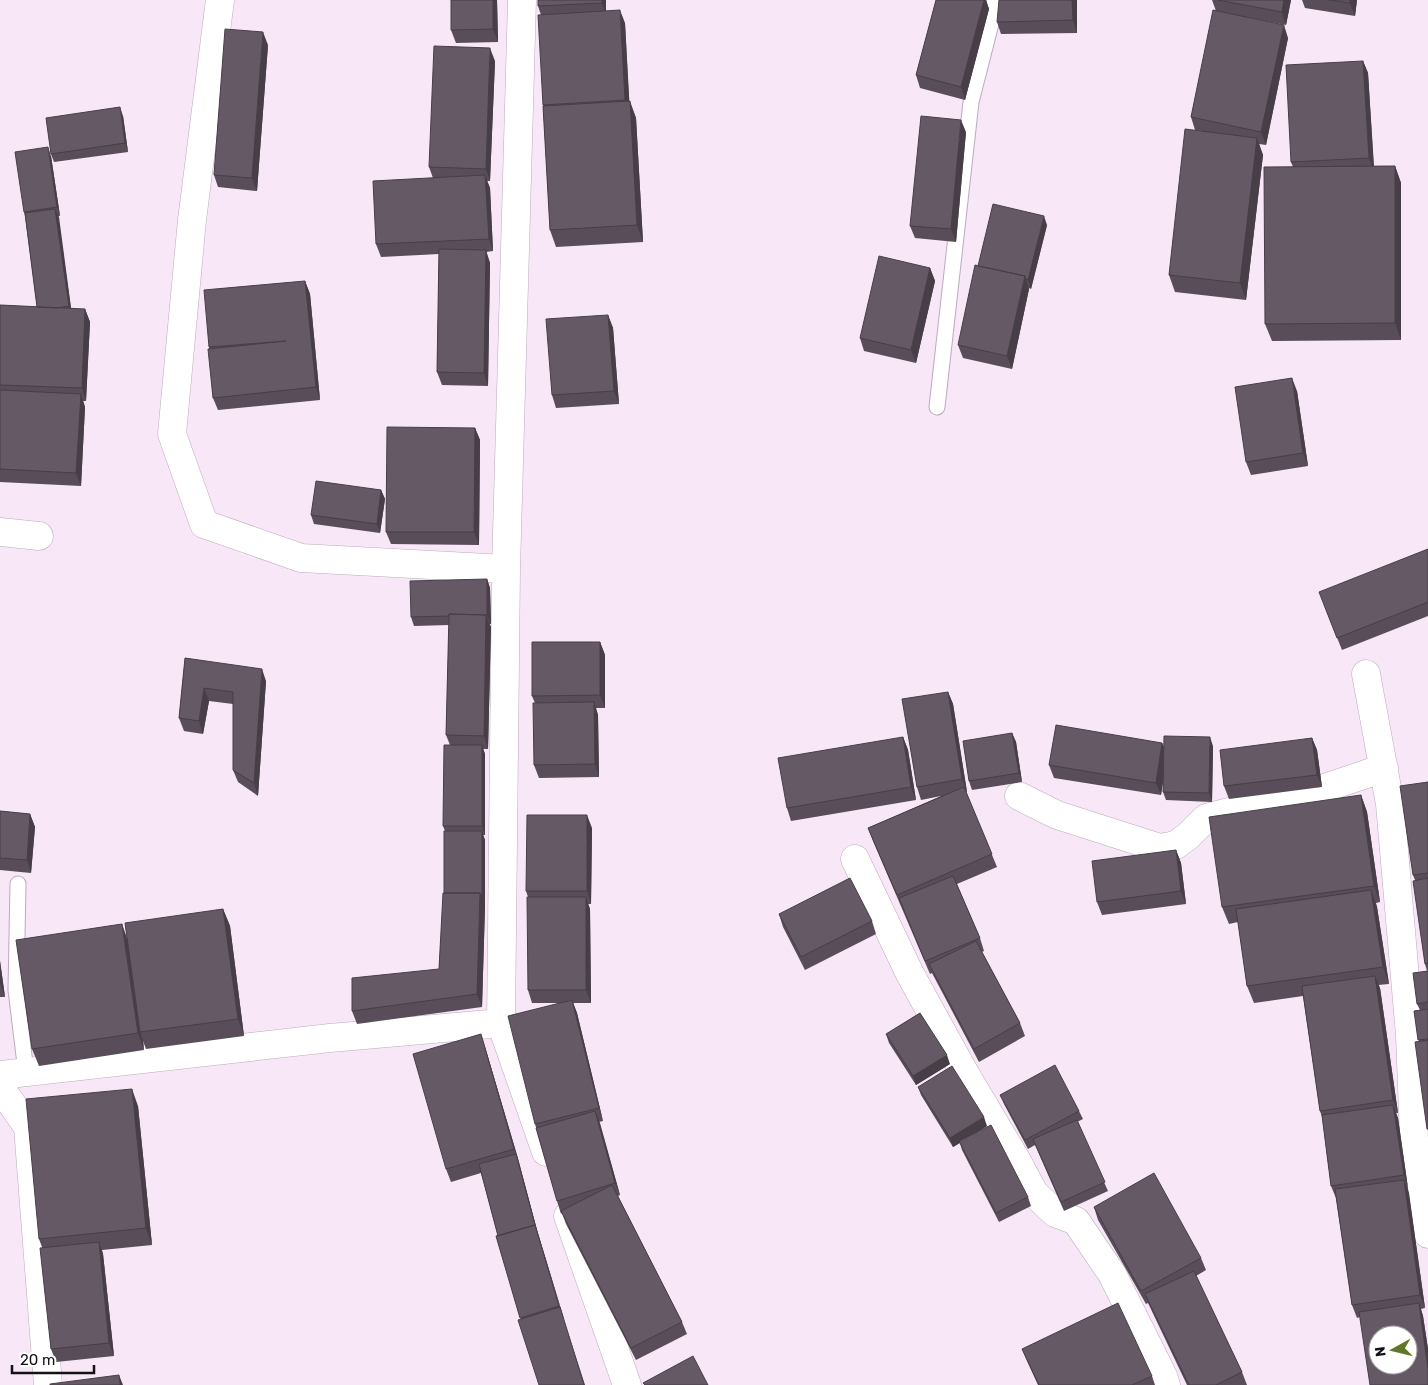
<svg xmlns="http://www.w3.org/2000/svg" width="1428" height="1385" viewBox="0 0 1428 1385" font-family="Rubik,sans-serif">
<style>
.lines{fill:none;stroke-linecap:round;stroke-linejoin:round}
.service-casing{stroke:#baacbb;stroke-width:17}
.minor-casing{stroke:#baacbb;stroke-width:29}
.service{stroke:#fff;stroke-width:15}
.minor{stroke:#fff;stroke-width:28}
.wall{fill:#584d58}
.shaded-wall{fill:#473e47}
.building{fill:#665966;stroke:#473e47;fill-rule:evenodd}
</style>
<rect width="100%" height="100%" fill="#f7e7f7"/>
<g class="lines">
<!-- service casing -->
<g class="service-casing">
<path id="service" d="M937,407L971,102L993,16L994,0
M18,884L16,990L26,1072"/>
</g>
<!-- minor casing -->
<g class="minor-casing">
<path id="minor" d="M220,0L192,220L172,434L204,524L301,558L506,569
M522,0L506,569L501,1023L546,1152
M0,532L39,536
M1366,674L1390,804L1410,1035L1414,1139L1428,1234
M1019,796L1057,815L1160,848L1176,845L1188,836L1206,818L1263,803L1301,796L1384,768
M855,859L910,974L964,1072L1017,1161L1034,1193L1055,1213L1076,1221L1112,1274L1163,1376L1166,1385
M0,1075L330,1038L501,1023
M0,1087L28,1127L48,1385
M568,1216L627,1385"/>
</g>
<!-- service -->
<use href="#service" class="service"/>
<!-- minor -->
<use href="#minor" class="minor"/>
</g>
<!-- wall -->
<path class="wall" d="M451,0H497L498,42L456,43L451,30Z
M538,0H606V11L625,23L629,101L636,118L643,242L556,247L550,230L543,105L541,15L538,6Z
M936,0H986L989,9L965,100L920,88L916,75Z
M1077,0V33L1001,34L997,22Z
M1212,0H1291L1286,25L1246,17L1288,38L1266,145L1259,144L1263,155L1246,300L1175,292L1169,275L1202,131L1195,130L1191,117L1216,11Z
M1302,0H1357L1355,16L1305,8Z
M268,45L257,191L218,187L214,175Z
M495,61L490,181H487L490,188L493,251L486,252L490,263L488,386L442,385L437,372L439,254L381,257L376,244L433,178L429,167Z
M1363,61L1368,73L1374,166H1395L1401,183V340L1272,341L1265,324L1293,167L1291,162Z
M123,116L128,152L54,162L51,154Z
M966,132L956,242L915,238L910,226Z
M51,156L60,216H58L71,309H85L90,322L86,401H83L85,407L81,486L0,482V305L37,307L25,216L24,212Z
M1047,225L1031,289L1029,288V289L1012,369L963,358L958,345Z
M930,268L935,281L916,363L864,351L860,338Z
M305,281L310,294L320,400L218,410L213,398L209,347Z
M608,315L613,328L619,404L556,408L552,395Z
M1297,391L1308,466L1251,475L1246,462Z
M475,428L480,440L479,545L391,544L386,532Z
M381,490L385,499L380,533L314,524L311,515Z
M1428,549V616L1342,650L1324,605Z
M487,579L490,588L491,624H489L491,627L488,749H483L485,754V835H483L485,840V906L482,1007L357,1024L352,1011L439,969L444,893L445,831L443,826L450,745L446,735L449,625L414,626L411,617Z
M600,642L605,655V708H596L598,715L599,777L539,778L534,765L535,703L532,696Z
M185,658L266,681L258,796L238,782L233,770V704L209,701L203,734L184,731L179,718Z
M948,692L953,704L967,792H966L997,867L957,884L980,938L984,951L982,952L1020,1023L1025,1036L979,1062L932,973L930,974L873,841L868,828L941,796L921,800L917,787Z
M1012,733L1016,742L1022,782L972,790L969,781Z
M903,737L908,750L916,800L791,821L787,808Z
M1312,738L1317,750L1322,787L1229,799L1224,786Z
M1162,743L1164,747L1213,746L1212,802L1166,800L1163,792V780L1161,795L1054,778L1049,765Z
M1428,782V1129L1419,1041L1414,1011L1420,1010L1417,1004L1427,971L1425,964L1415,880L1413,875Z
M1361,795L1367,812L1380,902L1376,903L1377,907L1389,984L1378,985L1380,988L1398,1113H1396L1398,1118L1425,1308L1421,1309L1423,1316L1428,1349V1385L1360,1317L1357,1318L1352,1305L1336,1198L1331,1186L1322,1117L1320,1111L1303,996L1254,1003L1247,986L1238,922L1229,924L1222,907Z
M0,811L30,814L35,827L31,873L0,870Z
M592,828L591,904H588L590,909L591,1003H573L577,1013L603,1121L599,1122L620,1195L618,1196L682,1322L687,1334L636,1360L566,1224L562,1213L561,1214L557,1201L535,1124L561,1003H532L528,990V897L526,891Z
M1176,850L1181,863L1186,904L1102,915L1097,902Z
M223,909L230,926L244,1036L146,1049L143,1041L144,1050L39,1066L32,1049L127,938Z
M779,914L872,921L876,934L805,970L783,927Z
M0,961L5,997H0Z
M886,1034L950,1064L916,1085L889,1043Z
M485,1047L519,1162L537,1230L564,1319L521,1320L496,1236H498L481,1173L451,1182L446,1169Z
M918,1087L987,1126L974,1134L1028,1197L1031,1206L999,1222L962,1150L960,1143L953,1147L921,1095Z
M1000,1095L1079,1111L1083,1119L1077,1122L1108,1191L1064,1211L1035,1145L1028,1149L1004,1104Z
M138,1106L152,1245L102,1250L103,1254L114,1356L56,1362L51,1349L42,1247L39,1239Z
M1094,1207L1201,1258L1206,1270L1196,1276L1242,1372L1247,1385H1187L1148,1303L1146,1304L1098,1220Z
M1022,1349L1152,1376L1155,1385H1038L1027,1361Z"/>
<!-- shaded-wall -->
<path class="shaded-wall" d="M493,0H497L498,42L493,29Z
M602,0H606V16L602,3Z
M984,0H986L989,9L965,100L961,87Z
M1072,0H1077V33L1073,20Z
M1284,0H1291L1286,25L1282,12Z
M1350,0H1357L1355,16L1350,3Z
M620,10L625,23L630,113L625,100Z
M1284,25L1288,38L1266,145L1261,132Z
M263,32L268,45L257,191L252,178Z
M490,48L495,61L490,181L486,169Z
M1363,61L1368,73L1374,171L1369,158Z
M630,101L636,118L643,242L637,225Z
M120,107L123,116L128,152L125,143Z
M961,120L966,132L956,242L951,229Z
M1257,138L1263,155L1246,300L1240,283Z
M48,147L51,156L60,216L57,207Z
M1395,166L1401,183V340L1395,323Z
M485,175L490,188L493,251L489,239Z
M55,209L59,217L72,315L69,306Z
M1044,216L1047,225L1031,289L1028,280Z
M486,250L490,263L488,386L484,373Z
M930,268L935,281L916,363L911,350Z
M1025,276L1029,289L1012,369L1007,356Z
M305,281L310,294L320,400L316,387Z
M85,309L90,322L86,401L82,388Z
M608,315L613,328L619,404L614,391Z
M1292,378L1297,391L1308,466L1303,453Z
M81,394L85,407L81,486L76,473Z
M475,428L480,440L479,545L474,532Z
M381,490L385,499L380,533L377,524Z
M487,579L490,588L491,624L487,615Z
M486,615L491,627L488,749L484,736Z
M600,642L605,655V708L600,695Z
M262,669L266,681L258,796L254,783Z
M204,688L209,701L203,734L199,721Z
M948,692L953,704L967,792L962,779Z
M594,702L598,715L599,777L595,764Z
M1012,733L1016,742L1022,782L1019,773Z
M903,737L908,750L916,800L911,787Z
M1210,737L1213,746L1212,802L1209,793Z
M1312,738L1317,750L1322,787L1317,775Z
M1162,743L1167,756L1161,795L1156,783Z
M482,745L485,754V835L482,826Z
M1361,795L1367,812L1380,902L1374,886Z
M30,814L35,827L31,873L27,860Z
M587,815L592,828L591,904L587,891Z
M482,831L485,840V906L482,1007L477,994Z
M1176,850L1181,863L1186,904L1181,891Z
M1371,890L1377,907L1389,984L1383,967Z
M586,897L590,909L591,1003L586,990Z
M223,909L230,926L244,1036L238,1019Z
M122,924L128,941L140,1032L143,1041L144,1050L138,1033Z
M0,961L5,997L0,983Z
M1375,976L1380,988L1398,1113L1393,1100Z
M572,1000L577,1013L603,1121L599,1108Z
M481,1034L485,1047L519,1162L514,1149Z
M947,1055L950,1064L916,1085L913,1076Z
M132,1089L138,1106L152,1245L146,1228Z
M1393,1105L1398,1118L1408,1188L1404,1175Z
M595,1111L600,1123L620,1195L615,1183Z
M984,1117L987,1126L953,1147L950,1138Z
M516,1154L519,1163L537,1230L564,1319L535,1227Z
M1404,1180L1409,1193L1425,1308L1420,1295Z
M99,1242L103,1254L114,1356L109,1343Z
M1419,1303L1423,1316L1428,1349V1369Z
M560,1307L564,1320L585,1385H584Z
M119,1375L123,1385H120Z"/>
<!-- building -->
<path class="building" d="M451,0H493V29L451,30Z
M538,0H602V3L538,6Z
M936,0H984L961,87L916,75Z
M999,0H1072L1073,20L997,22Z
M1218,0H1284L1282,12Z
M1329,0H1350V3Z
M620,10L625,100L543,105L538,15Z
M1213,10L1284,25L1261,132L1191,117Z
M225,29L263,32L252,178L214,175Z
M434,46L490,48L486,169L429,167Z
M1363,61L1369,158L1291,162L1286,65Z
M630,101L637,225L550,230L543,106Z
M120,107L125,143L51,154L46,118Z
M921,116L961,120L951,229L910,226Z
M1185,129L1257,138L1240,283L1169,275Z
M48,147L57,207L24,212L15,152Z
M1395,166V323L1265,324L1264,167Z
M485,175L489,239L376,244L373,181Z
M993,204L1044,216L1028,280L1026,279L1025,276L978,266Z
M55,209L69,306L57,308L37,307L25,213Z
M439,249L486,250L484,373L437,372Z
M879,256L930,268L911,350L860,338Z
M975,265L1025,276L1007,356L958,345Z
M305,281L316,387L213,398L208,349L286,341L209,347L204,290Z
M0,305L85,309L82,388L0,385Z
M608,315L614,391L552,395L546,319Z
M1292,378L1303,453L1246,462L1235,387Z
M0,390L81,394L76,473L0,469Z
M387,427L475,428L474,532H386Z
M316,481L381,490L377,524L311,515Z
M1428,549V602L1337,638L1319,592Z
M487,579V615L449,614V616L411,617L410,581Z
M449,614L486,615L484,736L446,735Z
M532,642H600V695L532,696Z
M185,658L262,669L254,783L233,770V692L204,688L199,721L179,718Z
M948,692L962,779L917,787L902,699Z
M594,702L595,764L534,765L533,703Z
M1056,725L1162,743L1156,783L1049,765Z
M1012,733L1019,773L969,781L963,741Z
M1164,736L1210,737L1209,793L1163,792Z
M903,737L911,787L787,808L778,758Z
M1312,738L1317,775L1224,786L1220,750Z
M444,745H482V826H443Z
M1428,782V873L1413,875L1400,786Z
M964,787L992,854L897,895L868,828Z
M1361,795L1374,886L1222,907L1209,817Z
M0,811L30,814L27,860L0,858Z
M527,815H587V891H526Z
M444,831H482V897L480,893H444Z
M1176,850L1181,891L1097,902L1092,861Z
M953,876L980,938L925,961L899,898Z
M850,878L872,921L801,957L779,914Z
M1428,878V963L1425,964L1413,881Z
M1371,890L1383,967L1247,986L1236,909Z
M443,893H480L477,994L352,1011V978L439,969Z
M527,897H586V990H528Z
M223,909L238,1019L140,1032L125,923Z
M122,924L138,1033L32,1049L16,940Z
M976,941L1020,1023L974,1049L929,964Z
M1428,971V1002L1417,1004L1413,973Z
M1375,976L1393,1100L1320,1111L1302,986Z
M572,1000L599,1108L535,1124L508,1016Z
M1428,1009V1039L1418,1040L1414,1011Z
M920,1013L947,1055L913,1076L886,1034Z
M481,1034L514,1149L446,1169L413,1054Z
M1428,1040V1129H1427L1415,1042Z
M1055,1065L1079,1111L1025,1140L1000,1095Z
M952,1066L984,1117L950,1138L918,1087Z
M132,1089L146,1228L39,1239L26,1099Z
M1393,1105L1404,1175L1331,1186L1322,1115Z
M595,1111L615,1183L557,1201L536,1128Z
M1077,1120L1105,1182L1061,1202L1033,1139Z
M991,1125L1028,1197L996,1213L959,1141Z
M516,1154L535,1225L498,1236L479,1164Z
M1154,1173L1201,1258L1141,1291L1094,1207Z
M1404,1180L1420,1295L1352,1305L1335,1189Z
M612,1185L682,1322L631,1348L561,1211Z
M535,1225L559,1306L520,1318L496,1236Z
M99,1242L109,1343L51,1349L40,1248Z
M1194,1271L1242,1372L1216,1385H1189L1145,1294Z
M1118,1303L1152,1376L1132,1385H1039L1022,1349Z
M1419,1303L1428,1369V1385H1370L1359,1312ZM1378,1335H1408V1365H1378Z
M560,1307L584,1385H539L518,1320Z
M693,1356L708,1385H645L643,1383Z
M119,1375L120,1385H50V1384Z"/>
<!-- north arrow -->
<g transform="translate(1393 1350) rotate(262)"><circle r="24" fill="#ffffff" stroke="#a2a0a2"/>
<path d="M0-4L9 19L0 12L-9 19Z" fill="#627627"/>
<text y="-8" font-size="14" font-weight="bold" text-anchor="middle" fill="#161116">N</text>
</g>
<!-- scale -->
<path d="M12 1365v8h82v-8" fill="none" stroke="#161116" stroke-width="2.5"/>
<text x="20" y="1365" font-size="15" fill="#161116" stroke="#ffffff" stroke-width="4" paint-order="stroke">20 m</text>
</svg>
